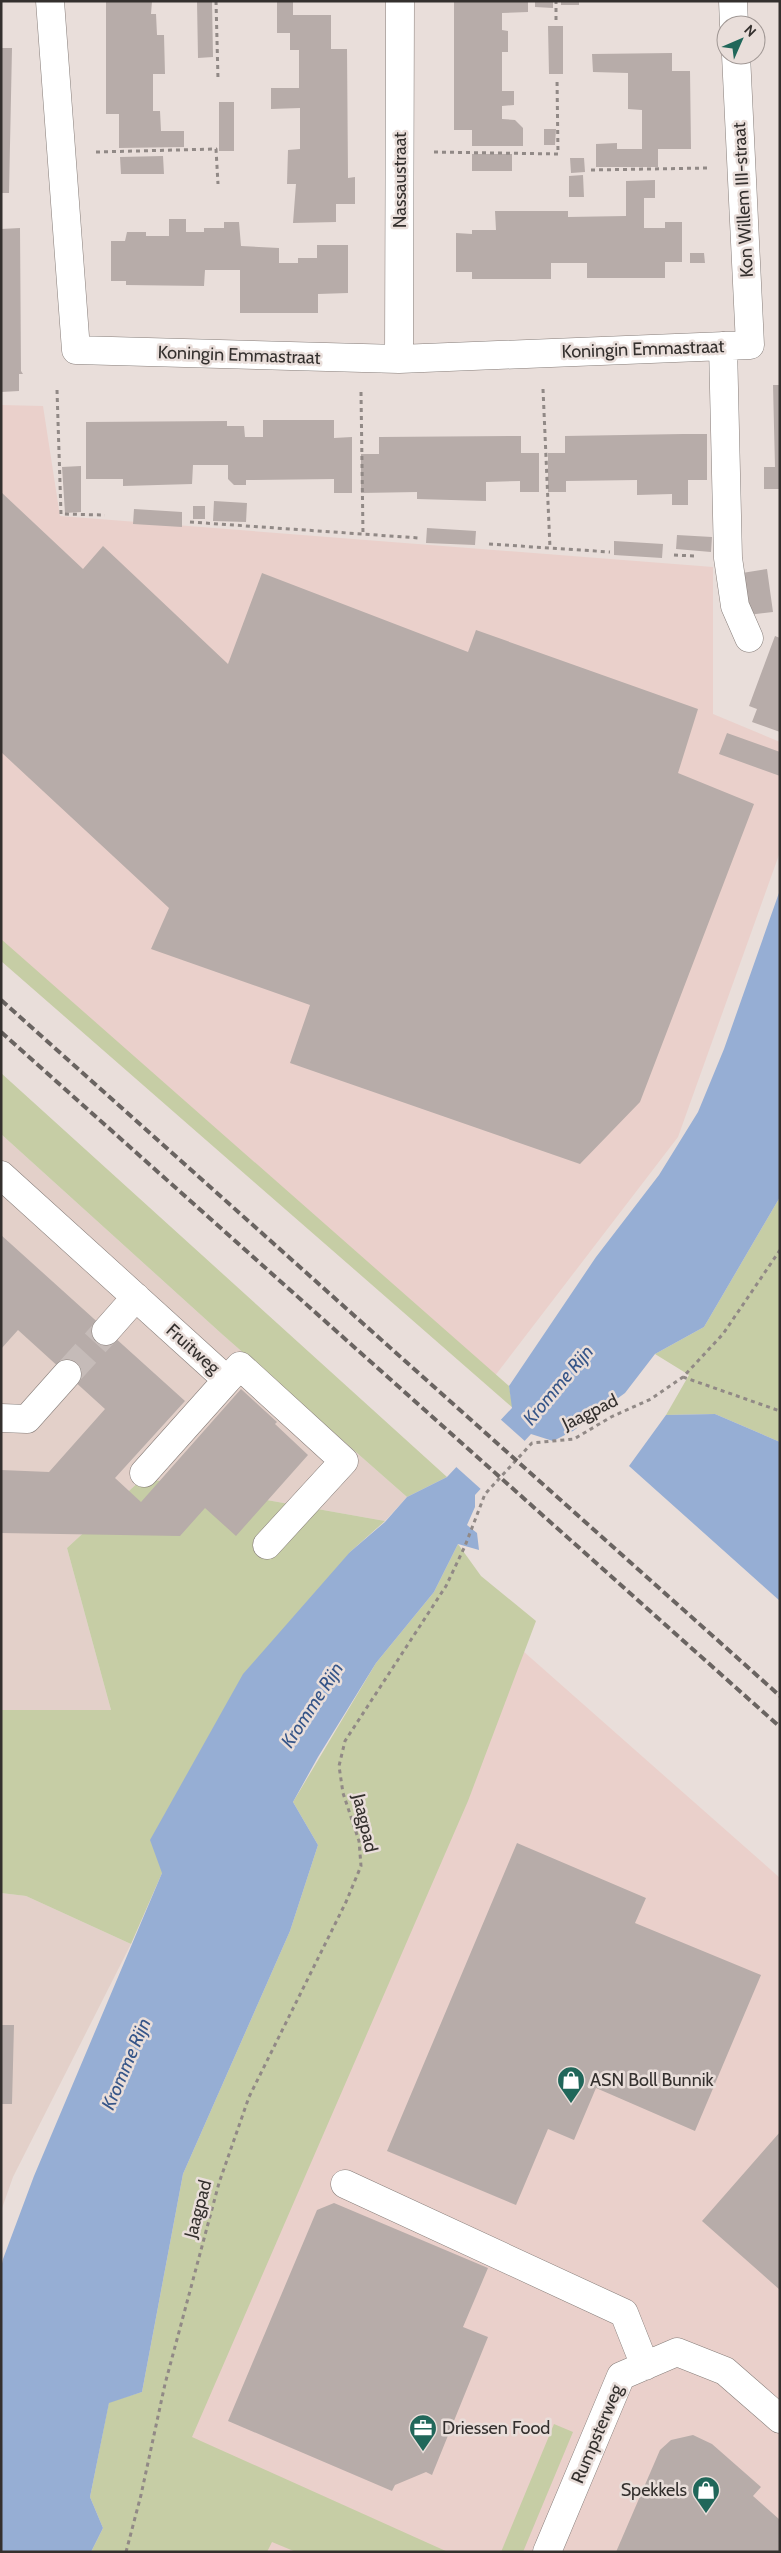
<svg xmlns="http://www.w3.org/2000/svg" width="781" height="2553" viewBox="0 0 781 2553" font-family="Cabin,sans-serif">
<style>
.built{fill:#e3d0c9}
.industrial{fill:#ead0cb}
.green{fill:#c6cda5}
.water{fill:#96aed4}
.pier{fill:#e9deda}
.building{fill:#b7aca9}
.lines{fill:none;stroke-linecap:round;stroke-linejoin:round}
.minor-tunnel{stroke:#c5bbb8;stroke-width:28;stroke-dasharray:28 14;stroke-linecap:butt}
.minor-casing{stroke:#867d79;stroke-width:29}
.path{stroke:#918986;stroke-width:3;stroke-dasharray:4 4;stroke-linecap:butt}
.minor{stroke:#fff;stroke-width:28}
.rail{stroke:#6a6461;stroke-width:4;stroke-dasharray:8 4;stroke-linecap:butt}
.labels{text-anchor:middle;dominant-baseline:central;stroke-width:5;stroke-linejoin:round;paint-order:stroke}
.street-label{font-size:18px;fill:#34302e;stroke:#e9deda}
.poi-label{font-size:18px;fill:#34302e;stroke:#e9deda;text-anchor:start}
.water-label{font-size:19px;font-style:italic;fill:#365588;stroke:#e9deda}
</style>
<rect width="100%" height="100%" fill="#e9deda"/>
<!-- built -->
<path class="built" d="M1,1134L223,1335L407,1497L385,1521L143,1478L67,1548L111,1710H1Z
M1,1893L26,1896L131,1944L13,2177L1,2211Z"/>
<!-- industrial -->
<path class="industrial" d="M1,405L43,406L60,516L713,567V714L780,742V852L678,1137L494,1377L1,944Z
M498,1629L780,1878V2552H152L173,2476Z"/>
<!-- green -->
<path class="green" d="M1,939L509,1386L513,1408L1,961Z
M1,1073L447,1477L407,1497L223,1335L1,1134Z
M780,1197V1442L715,1414L666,1415L689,1375L655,1354L704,1327Z
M143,1478L385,1521L350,1552L162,1873L131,1944L26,1896L1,1893V1710H111L67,1548Z
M458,1544L481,1576L536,1621L468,1801L192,2437L448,2552H296L272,2542L267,2552H91L103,2528L90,2497L109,2402L142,2392L183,2174L290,1931L318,1845L293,1802L376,1663L434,1592Z
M554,2424L573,2432L523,2552H501Z"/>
<!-- water -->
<path class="water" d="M780,890V1197L704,1327L655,1354L625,1393L573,1431L553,1441L531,1434L475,1495V1507L467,1525L477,1533L479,1550L458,1544L434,1592L376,1663L318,1757L293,1802L318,1845L290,1931L183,2174L142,2392L109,2403L90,2497L103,2528L91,2552H1V2268L3,2259L34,2176L162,1873L150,1840L243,1674L350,1552L385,1522L407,1497L447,1477L512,1408L509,1386L596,1257L659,1175L698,1112L724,1049Z
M715,1414L780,1442V1601L629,1466L666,1415Z"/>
<!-- pier -->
<path class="pier" d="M499,1418L527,1443L483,1491L454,1465Z"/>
<!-- building -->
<path class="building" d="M106,1H152L151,14H156L157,35H164L165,74H153V111H160L161,131H184V147L119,148V114H106Z
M197,1H212L213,57L198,58Z
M277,1H293V15H331V49H347L348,178L355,177V204H336V222L293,223L296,184H287L288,150L300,149V108L271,109V88H299V50H290V33H277Z
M454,1H528V12L502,13V30L508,31V52H502V91H514V105L502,106V119L515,120L523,128V146H472V130H454Z
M535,1H553V8L535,7Z
M561,1H579V5H561Z
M548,26H563V74H549Z
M1,48H12L9,193H1Z
M672,53V71H690L691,149H658V167H596V144L617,143V149H642V110L628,109V73L593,72L592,54Z
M219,102H234V151H219Z
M544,129H556L555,145H544Z
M472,154H512V171H472Z
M163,156L164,174H121L120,157Z
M570,158H584L585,172L571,173Z
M583,175L584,197H569V176Z
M655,180V198H644V228H665V222H682V262H665V278H587V263H551V279H472V272H456V233L472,234V230H496L495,211H568V217L626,216V181Z
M169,219H186V232H204V228H224V222H239L241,246L279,248V263H298V258H317V245H348V293L318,294V313H240V270H205L204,286L126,285V281H111V241H125L127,232H146V236H169Z
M20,228L21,371L23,374H19V391L1,392V229Z
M690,253H704L705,263H690Z
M773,385H780V489H764V467H775Z
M263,420H334V438L352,437V493H334V479L246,480V485H234L228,479V465H193L192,484L123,486V479H86V422L227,421V426H244L245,437H263Z
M683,434H707V480H688V505H672V494L637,495V480L566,481V492H548V453H565V436Z
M521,436V453H539V492H520V481L486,482V501L417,499V492L361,493V454H379V437Z
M81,466V512L65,513L62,467Z
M1,492L83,569L103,546L228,664L262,573L468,652L476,630L698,709L678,773L754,804L640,1102L580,1164L290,1063L310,1005L151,949L169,908L1,752Z
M214,501L247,503L246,522L213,521Z
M193,506H205V519H193Z
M134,509L182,512V527L133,524Z
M427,528L476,531L475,545L426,543Z
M677,535L712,537L711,552L676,549Z
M614,541L663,544L662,558L614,555Z
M767,569L773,612L748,615L742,573Z
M775,636L780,638V732L752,722L757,709L749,706Z
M727,733L780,752V776L719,754Z
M1,1235L185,1401L115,1478L141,1502L241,1389L277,1422L275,1424L308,1455L236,1536L205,1508L180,1536L1,1533V1470L49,1472L105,1409L18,1330L1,1349Z
M517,1843L646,1898L635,1923L761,1975L695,2131L596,2088L574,2140L548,2129L516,2205L387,2151Z
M1,2025H14L12,2104H1Z
M780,2132V2290L702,2221Z
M334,2203L488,2268L463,2327L488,2337L432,2475L426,2472L395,2485L392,2491L228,2421L317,2210Z
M693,2435L712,2444L761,2487L753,2496L780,2520V2552H616L660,2450L671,2440Z"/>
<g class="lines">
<!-- minor-tunnel -->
<path class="minor-tunnel" d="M67,1374L106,1331"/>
<!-- minor casing -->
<g class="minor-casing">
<path id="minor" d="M50,1L76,350L399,359L750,345L736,55
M733,1L734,25
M723,346L728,558L735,606L749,638
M399,359L400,1
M1,1175L227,1380L240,1366L344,1461L267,1545
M106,1331L136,1297
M1,1418L27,1419L67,1374
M144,1473L227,1380
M345,2184L624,2313L645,2366
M547,2552L621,2376L677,2352L725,2371L780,2419"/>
</g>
<!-- path -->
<path class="path" d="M216,1L218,79
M556,20V1
M96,152L216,149L218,184
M434,152L558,154L557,78
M591,170L708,168
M543,389L550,548
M57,390L61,514L105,515
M361,392L363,534
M190,522L419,538
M489,544L610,552
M674,555L694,556
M683,1377L780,1411
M126,2552L141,2495L165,2384L219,2183L249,2097L346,1902L361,1866L359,1841L343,1793L339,1766L345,1741L446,1586L465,1546L485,1494L532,1443L574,1439L611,1417L651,1399L683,1377L723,1334L780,1250"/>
<!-- minor -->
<use href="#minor" class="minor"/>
<!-- rail -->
<path class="rail" d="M1,1000L780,1696
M1,1032L780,1727"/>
</g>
<!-- icons -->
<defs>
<g id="shop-pin" transform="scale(1.4375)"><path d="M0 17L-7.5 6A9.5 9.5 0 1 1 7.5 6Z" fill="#20675a" stroke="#e9deda"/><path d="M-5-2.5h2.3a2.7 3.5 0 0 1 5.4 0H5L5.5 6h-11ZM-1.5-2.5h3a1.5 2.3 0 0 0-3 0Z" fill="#fff"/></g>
<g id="office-pin" transform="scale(1.4375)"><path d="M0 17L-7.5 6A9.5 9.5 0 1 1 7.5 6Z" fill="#20675a" stroke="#e9deda"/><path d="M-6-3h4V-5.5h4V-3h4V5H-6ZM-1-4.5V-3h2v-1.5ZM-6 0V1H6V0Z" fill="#fff"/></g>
</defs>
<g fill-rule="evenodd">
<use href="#shop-pin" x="571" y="2080"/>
<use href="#office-pin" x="423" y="2428"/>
<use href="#shop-pin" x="706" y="2490"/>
</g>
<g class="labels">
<!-- street labels -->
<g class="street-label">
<text transform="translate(400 180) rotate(-90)">Nassaustraat</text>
<text transform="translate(743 200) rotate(-93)">Kon Willem III-straat</text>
<text transform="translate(643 349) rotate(-2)">Koningin Emmastraat</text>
<text transform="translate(239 355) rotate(2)">Koningin Emmastraat</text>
<text transform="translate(193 1349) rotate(42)">Fruitweg</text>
<text transform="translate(590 1412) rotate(-26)">Jaagpad</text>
<text transform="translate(365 1823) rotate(77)">Jaagpad</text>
<text transform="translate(198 2209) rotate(-75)">Jaagpad</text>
<text transform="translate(597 2434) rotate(-67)">Rumpsterweg</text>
</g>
<!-- poi labels -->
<g class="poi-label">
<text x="590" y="2080">ASN Boll Bunnik</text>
<text x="442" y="2428">Driessen Food</text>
<text x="687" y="2490" text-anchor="end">Spekkels</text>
</g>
<!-- water labels -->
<g class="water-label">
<text transform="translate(558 1385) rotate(-50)">Kromme Rijn</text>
<text transform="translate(312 1705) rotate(-57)">Kromme Rijn</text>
<text transform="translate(126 2064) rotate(-67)">Kromme Rijn</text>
</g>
</g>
<!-- border -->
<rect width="781" height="2553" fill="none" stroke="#34302e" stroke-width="5"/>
<!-- north arrow -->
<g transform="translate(741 40) rotate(45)"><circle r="24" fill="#e9deda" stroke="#a19895"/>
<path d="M0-4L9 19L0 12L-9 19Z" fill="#20675a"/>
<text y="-8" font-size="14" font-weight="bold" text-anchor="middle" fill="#34302e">N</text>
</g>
</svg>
